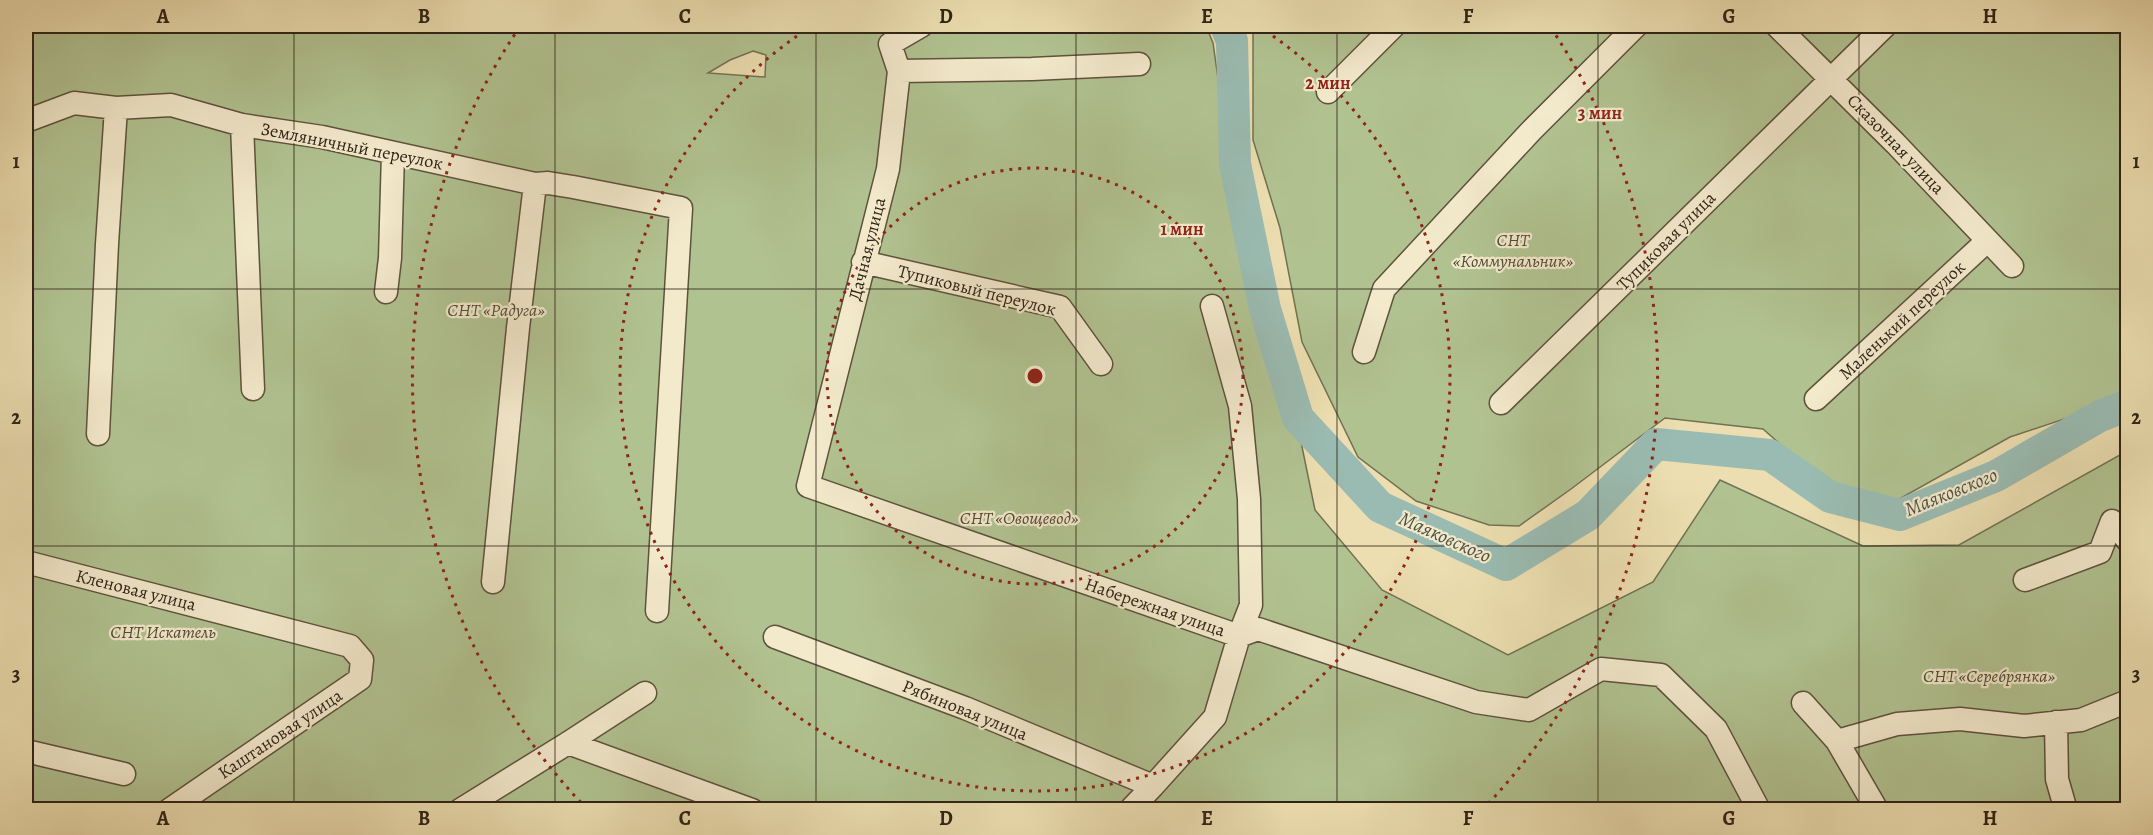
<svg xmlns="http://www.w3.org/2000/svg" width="2153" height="835" viewBox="0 0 2153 835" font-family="Alegreya,serif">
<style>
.green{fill:#b1c291;stroke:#707254;stroke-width:1.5;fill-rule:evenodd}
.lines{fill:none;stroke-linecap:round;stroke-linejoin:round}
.river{stroke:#9abbb1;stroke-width:32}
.minor-casing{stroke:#5e523d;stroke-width:25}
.minor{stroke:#f3eacc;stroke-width:22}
.grid{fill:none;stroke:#2f2317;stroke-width:1.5;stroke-opacity:0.55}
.ring{fill:none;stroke:#8f2418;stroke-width:3;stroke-dasharray:3 6}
.labels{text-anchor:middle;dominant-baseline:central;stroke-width:4.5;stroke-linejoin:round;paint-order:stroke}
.street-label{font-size:18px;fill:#2f2317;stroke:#f3eacc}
.park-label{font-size:18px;font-style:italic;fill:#504b36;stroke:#f3eacc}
.water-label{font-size:20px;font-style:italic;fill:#4f5145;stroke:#f3eacc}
.centre{fill:#8f2418;stroke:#f3eacc;stroke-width:3}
.ring-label{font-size:18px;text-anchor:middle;font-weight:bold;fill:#8f2418;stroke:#f3eacc;stroke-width:4.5;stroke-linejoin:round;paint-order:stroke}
.neatline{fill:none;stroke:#2f2317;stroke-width:2}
.grid-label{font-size:20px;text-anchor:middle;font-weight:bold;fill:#2f2317}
</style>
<rect width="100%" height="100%" fill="#ecdeb0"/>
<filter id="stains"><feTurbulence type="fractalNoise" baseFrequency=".00333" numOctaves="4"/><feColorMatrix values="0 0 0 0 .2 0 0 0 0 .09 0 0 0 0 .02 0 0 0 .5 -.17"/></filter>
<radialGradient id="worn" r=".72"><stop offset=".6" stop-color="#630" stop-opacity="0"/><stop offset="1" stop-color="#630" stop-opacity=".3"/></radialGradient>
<!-- green -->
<path class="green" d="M26,26H1206L1213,43L1246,277L1276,345L1300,437L1315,510L1382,590L1508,655L1653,582L1720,480L1863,546L1959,545L2127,451V809H26ZM753,51L766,55L765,77L708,73L730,60Z
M1251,26H2127V398L2010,437L1894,502L1820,479L1763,429L1665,418L1571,489L1519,526L1489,525L1416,501L1358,457L1302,342L1280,228L1253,140V30Z"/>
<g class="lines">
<!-- river -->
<path class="river" d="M1226,26L1232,41L1235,164L1265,309L1298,418L1380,507L1506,565L1588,515L1656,444L1770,455L1830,497L1900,515L1996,476L2100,416L2128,405"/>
<!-- minor casing -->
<g class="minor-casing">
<path id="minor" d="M921,26L890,44L899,71L888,169L808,486L1239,636L1258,629L1476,702L1529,710L1601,669L1661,675L1716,729L1759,810
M1777,26L1895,143L2012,266
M899,71L1032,69L1139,64
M1328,92L1394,26
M26,121L74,103L116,108L171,105L242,125L322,137L535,184L548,183L573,187L681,208L657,611
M242,125L253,389
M863,262L1060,307L1101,364
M386,292L390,258L393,153
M1364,352L1384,289L1531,131L1636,26
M1816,399L1987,241
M1501,403L1885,26
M98,434L107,244L116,108
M26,562L350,646L362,660L360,679L169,810
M2025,580L2100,552L2112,521L2128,541
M493,582L518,328L535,184
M775,637L965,708L1153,786
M1803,703L1837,741L1877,810
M2056,722L2057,779L2065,807
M1837,741L1897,724L1960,719L2024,726L2081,720L2128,701
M568,743L752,810
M26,751L124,774
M460,810L568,743L645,693
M1130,810L1153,786L1215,717L1239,636L1251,605L1249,499L1240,406L1212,306"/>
</g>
<!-- minor -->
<use href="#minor" class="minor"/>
</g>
<!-- grid -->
<path class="grid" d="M294,26V810M555,26V810M816,26V810M1076,26V810M1337,26V810M1598,26V810M1859,26V810M26,289H2128M26,546H2128"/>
<!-- distance rings -->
<g class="ring">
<circle cx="1035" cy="376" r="208"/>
<path d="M1258 26A415 415 0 1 1 812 26"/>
<path d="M587 809A623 623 0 0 1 519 28M1551 28A623 623 0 0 1 1483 809"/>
</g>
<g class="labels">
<!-- street labels -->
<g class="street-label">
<text transform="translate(1896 144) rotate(46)">Сказочная улица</text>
<text transform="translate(352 146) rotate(11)">Земляничный переулок</text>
<text transform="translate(1666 241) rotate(-45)">Тупиковая улица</text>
<text transform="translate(867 249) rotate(-76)">Дачная улица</text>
<text transform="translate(977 290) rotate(14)">Тупиковый переулок</text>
<text transform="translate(1902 320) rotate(-43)">Маленький переулок</text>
<text transform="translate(136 590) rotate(14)">Кленовая улица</text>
<text transform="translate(1155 607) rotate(19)">Набережная улица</text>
<text transform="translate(965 710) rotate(22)">Рябиновая улица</text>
<text transform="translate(280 734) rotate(-34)">Каштановая улица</text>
</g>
<!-- park labels -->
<g class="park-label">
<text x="1513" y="240">СНТ<tspan x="1513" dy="21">«Коммунальник»</tspan></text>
<text x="496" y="310">СНТ «Радуга»</text>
<text x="1019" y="518">СНТ «Овощевод»</text>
<text x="163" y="632">СНТ Искатель</text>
<text x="1989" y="676">СНТ «Серебрянка»</text>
</g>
<!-- water labels -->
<g class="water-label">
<text transform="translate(1951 492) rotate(-22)">Маяковского</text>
<text transform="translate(1445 537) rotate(24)">Маяковского</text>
</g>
</g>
<circle cx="1035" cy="376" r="9" class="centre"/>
<g class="ring-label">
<text x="1328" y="89">2 мин</text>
<text x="1600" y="119">3 мин</text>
<text x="1182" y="235">1 мин</text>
</g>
<!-- margin -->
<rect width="2153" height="835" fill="none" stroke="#ecdeb0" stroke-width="66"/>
<rect x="33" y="33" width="2087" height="769" class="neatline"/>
<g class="grid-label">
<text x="163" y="23">A</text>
<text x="424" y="23">B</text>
<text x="685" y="23">C</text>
<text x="946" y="23">D</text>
<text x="1207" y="23">E</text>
<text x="1468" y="23">F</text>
<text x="1729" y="23">G</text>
<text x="1990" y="23">H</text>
<text x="16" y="168">1</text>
<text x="2136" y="168">1</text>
<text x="16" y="424">2</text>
<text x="2136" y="424">2</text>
<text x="16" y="681">3</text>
<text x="2136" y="681">3</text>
<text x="163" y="825">A</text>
<text x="424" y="825">B</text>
<text x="685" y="825">C</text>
<text x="946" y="825">D</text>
<text x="1207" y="825">E</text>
<text x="1468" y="825">F</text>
<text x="1729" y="825">G</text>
<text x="1990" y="825">H</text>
</g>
<rect width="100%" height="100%" filter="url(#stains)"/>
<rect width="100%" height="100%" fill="url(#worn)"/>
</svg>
